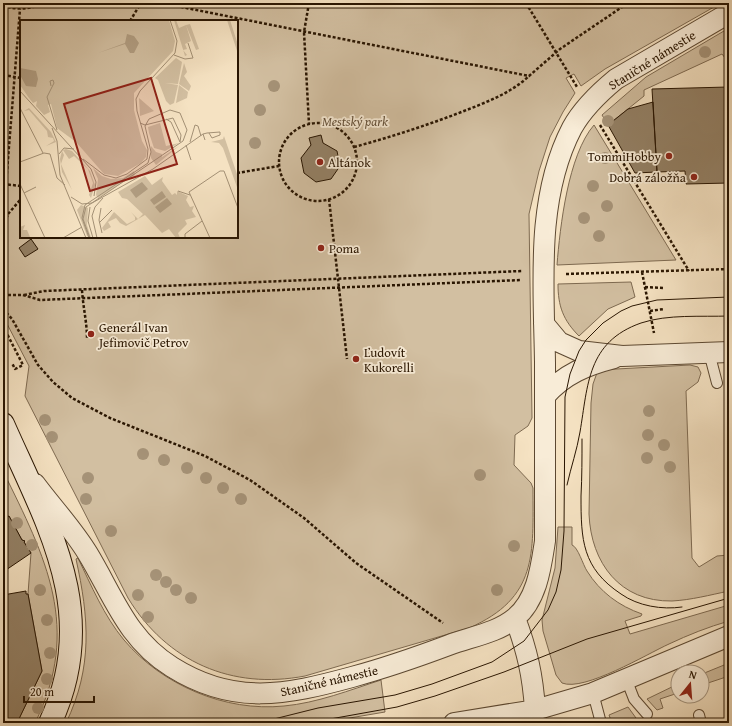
<svg xmlns="http://www.w3.org/2000/svg" width="732" height="726" viewBox="0 0 732 726" font-family="'Gentium Book Plus',serif">
<style>
.green{fill:#d2bfa1;stroke:#7e6a51;fill-rule:evenodd}
.building{fill:#938065;stroke:#291501}
.lines{fill:none;stroke-linecap:round;stroke-linejoin:round}
.lane-casing{stroke:#5c4831;stroke-width:12}
.street-casing{stroke:#5c4831;stroke-width:22}
.secondary-casing{stroke:#291501;stroke-width:24}
.path{stroke:#291501;stroke-width:2.5;stroke-dasharray:3 2;stroke-linecap:butt}
.lane{stroke:#f8ecd7;stroke-width:10}
.street{stroke:#f8ecd7;stroke-width:20}
.secondary{stroke:#f8ecd7;stroke-width:22}
.tram{stroke:#291501;stroke-width:1}
.tree{fill:#a59277}
.poi-dot{fill:#8f2418;stroke:#f8ecd7;stroke-width:1.5}
.labels{text-anchor:middle;dominant-baseline:central;stroke-width:3.5;stroke-linejoin:round;paint-order:stroke}
.street-label{font-size:13px;fill:#291501;stroke:#f8ecd7}
.park-label{font-size:13px;font-style:italic;fill:#645039;stroke:#f8ecd7}
.poi-label{font-size:13px;fill:#291501;stroke:#f8ecd7;text-anchor:start}
.inset-road{fill:none;stroke:#a39075;stroke-width:1}
.view{fill:#8f2418;fill-opacity:0.15;stroke:#8f2418;stroke-width:2}
.inset-edge{fill:none;stroke:#291501;stroke-width:2}
</style>
<rect width="100%" height="100%" fill="#f5e2c2"/>
<filter id="stains"><feTurbulence type="fractalNoise" baseFrequency=".005" numOctaves="4"/><feColorMatrix values="0 0 0 0 .2 0 0 0 0 .09 0 0 0 0 .02 0 0 0 .5 -.17"/></filter>
<radialGradient id="worn" r=".72"><stop offset=".6" stop-color="#630" stop-opacity="0"/><stop offset="1" stop-color="#630" stop-opacity=".3"/></radialGradient>
<!-- green -->
<path class="green" d="M3,3H721L605,69L581,86L574,74L566,78L575,93L563,112L550,137L539,171L529,214L532,418L528,426L515,435L514,465L531,483L533,488C533,554 538,598 469,628L305,676C232,690 167,662 128,598L25,396L29,366L5,320H3ZM21,21H237V237H21Z
M729,28V63L722,54L644,90V96L608,125L602,115L646,77Z
M594,125L676,260L557,265C560,227 568,155 594,125Z
M631,282L635,297L608,309L579,336C563,320 558,306 558,284Z
M690,365L698,367L701,373L698,382L686,391L692,558L699,567L717,556L729,555V591C710,595 691,600 672,601C620,602 591,563 589,514L591,403L593,384L598,370Z
M3,471C46,558 82,628 35,723H17L42,671L28,594L31,553L24,542L25,541L22,540L9,516L7,517L3,510Z
M558,527H572V545C578,547 583,565 587,571C600,592 619,606 642,614L641,616L625,621L630,634L729,605V621C708,627 688,635 669,644C647,654 584,692 562,683L556,675L543,631L542,620L555,568Z
M78,558C91,585 104,616 124,640C162,685 225,712 284,706C317,703 350,690 381,680L385,712L320,723H66C93,667 89,618 76,559Z
M729,663V676L702,685V674Z
M678,684V693L660,699L663,708L657,710L647,699Z
M628,707L636,718L623,723H612L609,715Z"/>
<!-- building -->
<path class="building" d="M728,87L729,183L686,184L685,171L657,172L652,89Z
M653,102L657,172L635,173L608,125L628,109Z
M321,135L323,143L337,151L340,166L331,179L316,182L304,173L301,158L311,145L309,138Z
M31,239L38,249L25,257L19,248Z
M3,510L7,517L9,516L22,540L25,541L24,542L31,553L3,572Z
M26,591V594H28L42,671L17,723H3V595Z"/>
<g class="lines">
<!-- lane casing -->
<g class="lane-casing">
<path id="lane" d="M703,354L711,360L717,383
M627,681L634,699L647,714
M593,693L601,723
M699,715L701,723"/>
</g>
<!-- street casing -->
<g class="street-casing">
<path id="street" d="M544,324L559,342L579,351L622,356L729,352
M545,396C564,374 587,365 614,358
M35,484C52,507 73,529 88,554C114,597 127,639 172,667C234,706 286,695 352,677C385,668 417,657 449,645C470,637 497,633 515,618C537,600 541,567 545,541C545,482 545,422 545,363C544,286 535,199 572,128C583,108 599,93 616,79L729,13
M515,618C527,650 533,676 535,710
M454,723L535,710L593,693L729,636"/>
</g>
<!-- secondary casing -->
<g class="secondary-casing">
<path id="secondary" d="M3,424C47,524 102,613 50,723"/>
</g>
<!-- path -->
<path class="path" d="M161,3L529,76L560,49L628,3
M309,3L304,32L309,124
M526,3L577,87
M3,5C17,11 31,9 44,3
M130,21L141,3
M3,75L21,78
M279 162a39 39 0 1 1 78 0a39 39 0 1 1-78 0Z
M600,125L689,271
M354,147C391,137 428,125 464,111C487,102 511,93 529,76
M237,173L279,166
M3,184L21,186
M6,184L20,9
M329,199L347,359
M3,207L8,214L3,228
M8,214L21,199
M642,272L654,333
M566,274L729,269
M645,287L663,288
M82,290C83,307 87,322 87,339
M3,295H23L40,300L521,280
M24,295L44,291L522,271
M3,309L12,319L38,365L53,382L72,398L110,418L205,456L250,480L304,518L356,563L443,623
M650,311L664,309
M3,326L23,365L15,369L12,363"/>
<!-- lane -->
<use href="#lane" class="lane"/>
<!-- street -->
<use href="#street" class="street"/>
<!-- secondary -->
<use href="#secondary" class="secondary"/>
<!-- tram -->
<path class="tram" d="M582,439C582,458 582,477 581,496C581,540 582,568 621,594C638,606 662,610 682,607
M567,485C571,467 577,450 580,432C588,385 587,342 641,323C668,314 701,317 729,316
M258,723L318,708L395,695L432,684L492,662L524,641L548,610L556,592L561,570L564,531L565,397L570,374L579,351L586,340L603,323L621,311L632,306L657,300L729,297
M308,723L397,707L435,696L504,672L587,639L729,598"/>
</g>
<!-- trees -->
<g class="tree">
<circle cx="705" cy="52" r="6"/>
<circle cx="274" cy="86" r="6"/>
<circle cx="260" cy="110" r="6"/>
<circle cx="608" cy="121" r="6"/>
<circle cx="255" cy="143" r="6"/>
<circle cx="605" cy="158" r="6"/>
<circle cx="593" cy="186" r="6"/>
<circle cx="607" cy="206" r="6"/>
<circle cx="584" cy="218" r="6"/>
<circle cx="599" cy="236" r="6"/>
<circle cx="649" cy="411" r="6"/>
<circle cx="45" cy="420" r="6"/>
<circle cx="648" cy="435" r="6"/>
<circle cx="52" cy="437" r="6"/>
<circle cx="664" cy="445" r="6"/>
<circle cx="143" cy="454" r="6"/>
<circle cx="647" cy="458" r="6"/>
<circle cx="164" cy="460" r="6"/>
<circle cx="670" cy="467" r="6"/>
<circle cx="187" cy="468" r="6"/>
<circle cx="480" cy="475" r="6"/>
<circle cx="88" cy="478" r="6"/>
<circle cx="206" cy="478" r="6"/>
<circle cx="223" cy="488" r="6"/>
<circle cx="86" cy="499" r="6"/>
<circle cx="241" cy="499" r="6"/>
<circle cx="17" cy="523" r="6"/>
<circle cx="111" cy="531" r="6"/>
<circle cx="32" cy="545" r="6"/>
<circle cx="514" cy="546" r="6"/>
<circle cx="156" cy="575" r="6"/>
<circle cx="166" cy="582" r="6"/>
<circle cx="40" cy="590" r="6"/>
<circle cx="176" cy="590" r="6"/>
<circle cx="497" cy="590" r="6"/>
<circle cx="138" cy="595" r="6"/>
<circle cx="191" cy="598" r="6"/>
<circle cx="148" cy="617" r="6"/>
<circle cx="47" cy="620" r="6"/>
<circle cx="50" cy="653" r="6"/>
<circle cx="47" cy="679" r="6"/>
<circle cx="38" cy="708" r="6"/>
</g>
<!-- markers -->
<g class="poi-dot">
<circle cx="669" cy="156" r="4"/>
<circle cx="320" cy="162" r="4"/>
<circle cx="694" cy="177" r="4"/>
<circle cx="321" cy="248" r="4"/>
<circle cx="91" cy="334" r="4"/>
<circle cx="356" cy="359" r="4"/>
</g>
<g class="labels">
<!-- street labels -->
<g class="street-label">
<text transform="translate(652 60) rotate(-32)">Staničné námestie</text>
<text transform="translate(329 681) rotate(-13)">Staničné námestie</text>
</g>
<!-- park labels -->
<g class="park-label">
<text x="355" y="121">Mestský park</text>
</g>
<!-- poi labels -->
<g class="poi-label">
<text x="661" y="156" text-anchor="end">TommiHobby</text>
<text x="328" y="162">Altánok</text>
<text x="686" y="177" text-anchor="end">Dobrá záložňa</text>
<text x="329" y="248">Poma</text>
<text x="99" y="327">Generál Ivan<tspan x="99" dy="15">Jefimovič Petrov</tspan></text>
<text x="364" y="352">Ľudovít<tspan x="364" dy="15">Kukorelli</tspan></text>
</g>
</g>
<!-- overview -->
<g transform="translate(20 20)">
<rect width="218" height="218" fill="#f5e2c2"/>
<path d="M0,0H149L155,21L153,31L114,73V90L122,121L127,130L126,137L121,143L98,156L84,154L56,122L37,108L31,84L28,85L30,92L24,95L16,86L17,81L13,83L9,78L0,65ZM154,0H156L159,8L166,5L171,21L165,24L167,29L163,30L167,35L165,36ZM207,0H210L218,25V34ZM170,4L179,29L176,30L166,5ZM156,38L162,42L158,64L145,63L158,65L154,83L150,85L146,81L138,60L135,58ZM164,43L167,52L164,56L171,66L169,71L159,64ZM159,65L168,72L167,78L156,83ZM119,78L134,91L120,96ZM9,88L31,112L36,122L26,126L34,121L33,118L28,117L27,111L9,90L4,91ZM140,103L146,126L159,123L145,131L134,128L129,113L128,107ZM204,116L218,157V170L203,128L199,123L191,122L203,119ZM131,126L136,132L142,134V137L159,126L136,145L131,138ZM46,129L52,131L70,151L75,165L71,178L69,175L73,163L68,149L54,136L49,139L43,130ZM42,131L44,135L41,144L52,170L42,152L41,145L40,139ZM73,148L82,156L91,159L103,158L114,151L115,155L78,178L76,175L78,159ZM125,156L132,165L143,157L142,161L152,175L155,173L157,175V171L168,176L166,180L170,187L174,186L172,191L176,197L165,200L167,204L158,213L160,218H156L149,209L142,213L125,195L106,206L100,203L96,198L88,202L91,207L84,211L82,208L94,192L107,204L115,200V197L111,192L118,199L123,194L107,179L102,178L98,172ZM61,185L68,188L67,205L71,218L67,216L57,190ZM5,205L3,210H7L10,217L0,218V207Z" fill="#d2bfa1"/>
<path d="M107,14L114,16L119,23L114,33H110L105,24L78,33L105,23ZM0,48L16,51L18,59L16,67L6,66L0,55ZM122,162L128,169L116,178L110,170ZM142,171L146,177L134,185L130,180ZM147,178L152,184L140,193L135,187Z" fill="#b09c80"/>
<path class="inset-road" d="M154,35L165,39L173,38L168,23M31,66L30,61L33,60L34,63L27,77L37,110M0,71L71,149L76,162L74,176M0,88L23,133M146,99L151,102L160,122M120,103L125,105L153,98L161,115L160,122M32,108L37,121L40,155L66,218M185,120L183,114L187,113L200,112V115L192,118L189,113M170,122L175,105L178,106L181,116M166,125L171,140M39,134L44,128L54,129M63,139L84,155L96,158L107,154L127,139L128,129L117,91L116,79L120,71L155,33L157,21L150,0M0,142L24,133L30,134L37,158L45,165M0,164L25,218M158,171L170,175M4,173L16,167M51,177L62,184L72,183L133,149L183,114M70,187L68,201L73,218M81,188L79,200L82,213M79,203L92,190M43,218L62,207M69,218L62,198L65,185L128,143L131,132L125,106L129,99L150,90L160,93L167,110L163,121L66,187L63,199L70,218M77,218L72,196L75,187L83,178M165,218V214L182,201M190,218L169,172L200,151H204L218,188"/>
<path class="view" d="M131,58L157,144L70,171L44,84Z"/>
<rect width="218" height="218" class="inset-edge"/>
</g>
<!-- margin -->
<rect width="732" height="726" fill="none" stroke="#f5e2c2" stroke-width="16"/>
<rect x="4" y="4" width="724" height="718" fill="none" stroke="#291501" stroke-width="2"/>
<rect x="8" y="8" width="716" height="710" fill="none" stroke="#291501"/>
<!-- north arrow -->
<g transform="translate(690 684) rotate(17)"><circle r="19" fill="#f8ecd7" stroke="#a59681"/>
<path d="M0-3L7 15L0 10L-7 15Z" fill="#8f2418"/>
<text y="-6" font-size="11" font-weight="bold" text-anchor="middle" fill="#291501">N</text>
</g>
<!-- scale -->
<path d="M24 696v6h70v-6" fill="none" stroke="#291501" stroke-width="2"/>
<text x="30" y="696" font-size="12" fill="#291501" stroke="#f8ecd7" stroke-width="3" paint-order="stroke">20 m</text>
<rect width="100%" height="100%" filter="url(#stains)"/>
<rect width="100%" height="100%" fill="url(#worn)"/>
</svg>
